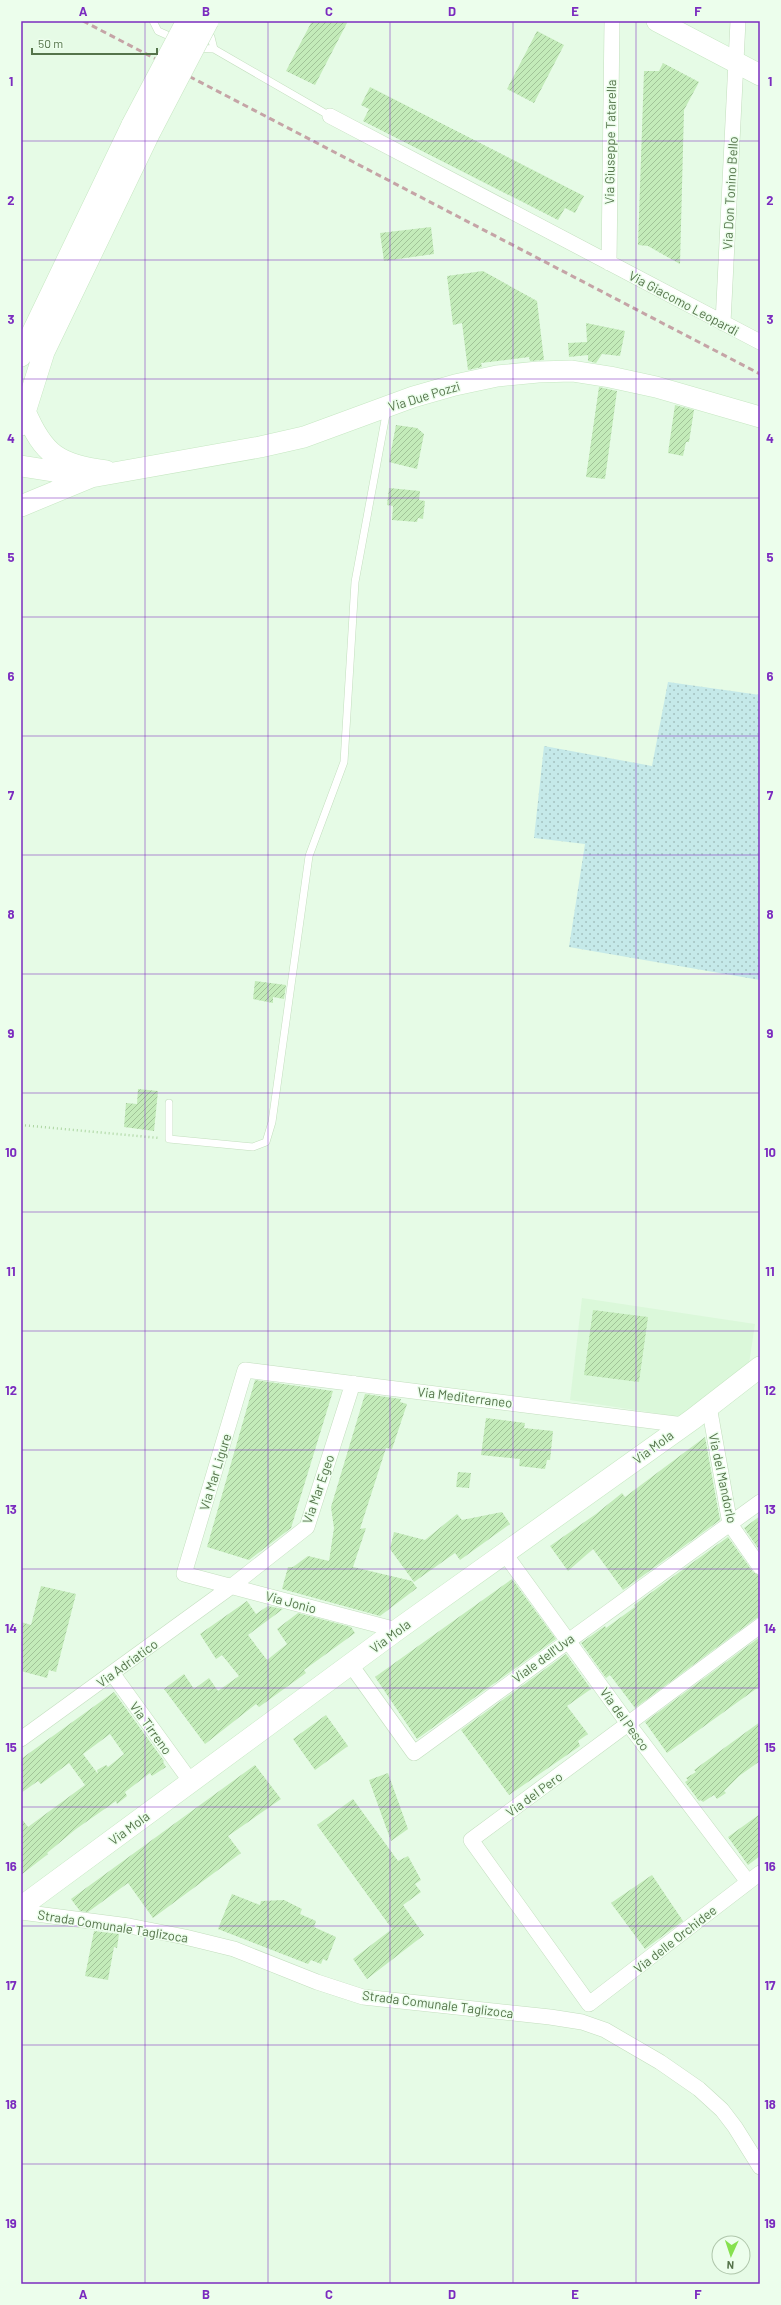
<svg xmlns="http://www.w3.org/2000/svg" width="781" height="2305" viewBox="0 0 781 2305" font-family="Barlow,sans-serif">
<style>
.residential{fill:#dbf8da}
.grass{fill:url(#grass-dots)}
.building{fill:url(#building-hatch);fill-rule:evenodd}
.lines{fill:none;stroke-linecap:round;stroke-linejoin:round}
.lane-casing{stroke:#c3debe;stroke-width:8}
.street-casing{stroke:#c3debe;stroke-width:16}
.secondary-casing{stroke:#c6e7c2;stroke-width:22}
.path{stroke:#acd5a1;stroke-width:2.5;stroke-dasharray:1 3;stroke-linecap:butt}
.lane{stroke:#fff;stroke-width:7}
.street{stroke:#fff;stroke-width:15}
.secondary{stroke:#fff;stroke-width:21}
.rail{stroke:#c5a4a6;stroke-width:3;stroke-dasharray:6 4;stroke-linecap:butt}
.secondary-bridge-casing{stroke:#c6e7c2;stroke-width:22;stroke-linecap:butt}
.secondary-bridge{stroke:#fff;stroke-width:21}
.grid{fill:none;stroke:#7b2cbf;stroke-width:1;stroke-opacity:0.55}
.labels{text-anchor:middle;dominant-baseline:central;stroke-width:3;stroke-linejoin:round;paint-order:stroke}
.street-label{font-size:13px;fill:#55744b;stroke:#ecfeec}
.neatline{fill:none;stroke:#7b2cbf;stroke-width:1.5}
.grid-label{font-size:13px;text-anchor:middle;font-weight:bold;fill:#7b2cbf}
</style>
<defs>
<pattern id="grass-dots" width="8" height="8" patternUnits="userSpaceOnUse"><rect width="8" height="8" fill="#c5e9e9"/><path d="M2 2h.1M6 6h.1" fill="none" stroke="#a3c1bf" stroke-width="1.8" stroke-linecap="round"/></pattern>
<pattern id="building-hatch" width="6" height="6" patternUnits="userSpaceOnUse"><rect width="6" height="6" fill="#c3ebb9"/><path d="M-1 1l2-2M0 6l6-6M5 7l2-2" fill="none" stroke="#a1c398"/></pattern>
</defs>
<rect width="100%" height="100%" fill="#e6fbe6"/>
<!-- residential -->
<path class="residential" d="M582,1298L755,1324L747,1377L693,1419L570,1400Z"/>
<!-- grass -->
<path class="grass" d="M668,682L760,695V980L569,947L585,844L534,838L544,746L652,766Z"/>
<!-- building -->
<path class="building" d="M312,21H348L315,85L286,71Z
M537,31L564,45L534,103L507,89Z
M663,63L699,82L684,110L680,264L648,246L638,245L644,71H659Z
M370,87L584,196L575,213L565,208L558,220L363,121L369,109L361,105Z
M431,227L434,254L384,261L380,233Z
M483,271L537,301L544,360L530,361L529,357L481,363L482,367L468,370L462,323L453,325L447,276Z
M586,323L625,331L620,356L602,354L596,363L588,361V355L569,357L568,343L587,342Z
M599,387L617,391L605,479L586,477Z
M675,405L694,410L689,442H686L683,456L668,453Z
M396,425L417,428L424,434L417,469L389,462Z
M389,488L420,491L419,500L425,501L423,519L418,518L417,522L392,520L393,506L387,505Z
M255,981L286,985L284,999L273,997V1003L253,999Z
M138,1089L158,1091L154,1131L124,1127L126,1103L137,1104Z
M593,1310L648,1317L639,1382L584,1375Z
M255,1380L333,1391L291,1528L249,1560L207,1547Z
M365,1394L401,1399L400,1402L407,1404L392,1449L386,1448L360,1529L366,1528L353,1567L412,1581L417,1588L380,1616L282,1589L288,1567H293L308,1556L329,1561L334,1528L331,1507Z
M486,1418L525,1423L524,1428L553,1431L550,1460H547L545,1469L519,1466L520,1459L481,1455Z
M705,1437L720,1520L623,1590L593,1549L568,1571L550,1546L596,1514L622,1493L625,1497Z
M458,1472L471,1473L469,1488L456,1487Z
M502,1512L510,1524L460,1560L455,1553L414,1582L390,1549L394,1532L425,1540L457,1514L462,1520Z
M760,1516V1551L744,1528Z
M728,1537L753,1572L760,1576V1617L755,1619L635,1708L610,1675L606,1678L581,1643L605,1626L606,1628L635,1607L634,1605Z
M512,1579L556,1639L417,1739L375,1677Z
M41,1586L76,1594L56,1672L49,1670L47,1678L21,1671V1622L31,1625Z
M247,1601L256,1614L268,1606L283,1609L248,1635L267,1660L287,1644L277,1629L298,1613L351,1627L355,1633L304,1670L306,1673L259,1707L256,1704L205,1744L164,1689L184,1674L194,1689L209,1678L218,1691L239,1676L222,1655L216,1659L200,1634Z
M760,1637V1686L667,1753L645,1722Z
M566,1654L591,1689L567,1706L588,1734L578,1741L580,1746L509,1795L461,1730Z
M114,1692L164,1761L163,1762L166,1767L152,1776L150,1773L125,1792L127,1796L117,1804L116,1801L76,1829L47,1853L48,1854L21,1875V1818L28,1827L85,1785L69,1763L41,1784L38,1781L21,1793V1759ZM110,1734L124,1754L108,1767L106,1765L97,1770L98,1774L83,1754Z
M326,1715L348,1746L315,1770L293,1739Z
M760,1722V1761L739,1776L724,1791L726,1793L717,1799L714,1795L703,1802L701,1800L699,1801L685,1782L688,1780L686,1778L696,1772L694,1770Z
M255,1765L281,1799L228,1836L241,1853L153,1918L128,1883L88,1912L80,1911L71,1899Z
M388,1773L408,1829L391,1841L369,1780Z
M353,1799L398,1861L408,1856L421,1880L415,1884L421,1892L403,1905L424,1935L367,1979L353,1959L392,1929L317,1825Z
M760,1814V1856L748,1865L728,1837Z
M652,1875L683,1921L645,1949L611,1903Z
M232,1894L260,1905L261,1901L284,1900L302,1909L300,1914L316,1921L314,1927L336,1937L327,1961L323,1959L321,1964L311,1960L308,1964L218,1929Z
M94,1931L119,1934L117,1948L114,1947L108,1980L85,1976Z"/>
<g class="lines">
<!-- lane casing -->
<g class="lane-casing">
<path id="lane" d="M153,21L158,31L176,39
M203,33L211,37L214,49
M196,48L214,49L330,116
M169,1103V1139L253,1147L266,1142L272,1122L309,856L344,762L355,582L387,409"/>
</g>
<!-- street casing -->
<g class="street-casing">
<path id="street" d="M330,116L760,342
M609,263L612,21
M723,323L738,21
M709,1406L730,1524L760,1567
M505,1554L629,1725L748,1882
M760,1626L471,1840L589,2004L760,1873
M397,1630L184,1574L245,1370L684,1425
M351,1665L414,1753L760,1502
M112,1673L191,1782
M21,1739L232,1586L307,1527L353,1383
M21,1912L129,1926L185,1937L234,1949L317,1982L363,1997L550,2017L582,2022L605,2030L660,2062L699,2089L722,2110L735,2127L760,2167"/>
</g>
<!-- secondary casing -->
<g class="secondary-casing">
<path id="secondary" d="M657,21L760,75
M21,356L132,125
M25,411C44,456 59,464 106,471
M21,425L44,352L149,134
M21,466L78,475
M21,506L91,477L260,447L304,437L413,397L455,385L497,376L538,372L572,371L610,377L656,387L760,417
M21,1907L397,1630L693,1419L760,1367"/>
</g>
<!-- path -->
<path class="path" d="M21,1125L159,1138"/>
<!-- lane -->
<use href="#lane" class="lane"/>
<!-- street -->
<use href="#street" class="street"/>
<!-- secondary -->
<use href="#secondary" class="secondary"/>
<!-- rail -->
<path class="rail" d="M83,21L760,374"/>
<!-- secondary-bridge casing -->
<g class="secondary-bridge-casing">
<path id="secondary-bridge" d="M132,125L187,21
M149,134L208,21"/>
</g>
<!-- secondary-bridge -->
<use href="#secondary-bridge" class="secondary-bridge"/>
</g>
<!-- grid -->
<path class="grid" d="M145,21V2284M268,21V2284M390,21V2284M513,21V2284M636,21V2284M21,141H760M21,260H760M21,379H760M21,498H760M21,617H760M21,736H760M21,855H760M21,974H760M21,1093H760M21,1212H760M21,1331H760M21,1450H760M21,1569H760M21,1688H760M21,1807H760M21,1926H760M21,2045H760M21,2164H760"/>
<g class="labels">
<!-- street labels -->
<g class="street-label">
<text transform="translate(610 142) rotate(-89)">Via Giuseppe Tatarella</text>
<text transform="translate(730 193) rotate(-87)">Via Don Tonino Bello</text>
<text transform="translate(684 303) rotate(28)">Via Giacomo Leopardi</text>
<text transform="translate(424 396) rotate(-17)">Via Due Pozzi</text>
<text transform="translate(465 1397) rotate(7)">Via Mediterraneo</text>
<text transform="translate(653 1447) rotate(-36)">Via Mola</text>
<text transform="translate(215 1472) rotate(-73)">Via Mar Ligure</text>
<text transform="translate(723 1478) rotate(78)">Via del Mandorlo</text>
<text transform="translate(318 1489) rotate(-71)">Via Mar Egeo</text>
<text transform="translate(291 1602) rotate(15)">Via Jonio</text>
<text transform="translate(390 1636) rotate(-36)">Via Mola</text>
<text transform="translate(543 1658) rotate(-36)">Viale dell'Uva</text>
<text transform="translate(127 1663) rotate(-36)">Via Adriatico</text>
<text transform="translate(625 1719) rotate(54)">Via del Pesco</text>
<text transform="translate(151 1728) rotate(54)">Via Tirreno</text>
<text transform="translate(534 1794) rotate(-36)">Via del Pero</text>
<text transform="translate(129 1828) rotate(-36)">Via Mola</text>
<text transform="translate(113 1926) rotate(9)">Strada Comunale Taglizoca</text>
<text transform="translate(675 1939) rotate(-38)">Via delle Orchidee</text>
<text transform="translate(438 2004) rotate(7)">Strada Comunale Taglizoca</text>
</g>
</g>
<!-- border -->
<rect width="781" height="2305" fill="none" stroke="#ecfeec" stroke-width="44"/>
<!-- north arrow -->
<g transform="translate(731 2255) rotate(183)"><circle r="19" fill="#ecfeec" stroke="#b0c7ac"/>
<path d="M0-3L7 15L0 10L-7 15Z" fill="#86e14f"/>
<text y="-6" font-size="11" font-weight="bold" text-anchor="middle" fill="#55744b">N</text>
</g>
<!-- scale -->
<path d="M32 48v6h125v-6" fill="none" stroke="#55744b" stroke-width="2"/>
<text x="38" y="48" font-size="12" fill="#55744b" stroke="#ecfeec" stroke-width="3" paint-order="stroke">50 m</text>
<rect x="22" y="22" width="737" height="2261" class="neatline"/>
<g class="grid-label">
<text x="83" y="16">A</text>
<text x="206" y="16">B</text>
<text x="329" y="16">C</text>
<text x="452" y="16">D</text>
<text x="575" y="16">E</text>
<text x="698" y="16">F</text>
<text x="11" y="86">1</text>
<text x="770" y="86">1</text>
<text x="11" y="205">2</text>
<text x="770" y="205">2</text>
<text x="11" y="324">3</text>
<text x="770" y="324">3</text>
<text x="11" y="443">4</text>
<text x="770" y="443">4</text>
<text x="11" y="562">5</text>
<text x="770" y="562">5</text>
<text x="11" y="681">6</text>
<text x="770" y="681">6</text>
<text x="11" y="800">7</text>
<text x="770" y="800">7</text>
<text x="11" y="919">8</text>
<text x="770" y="919">8</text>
<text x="11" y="1038">9</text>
<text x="770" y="1038">9</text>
<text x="11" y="1157">10</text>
<text x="770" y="1157">10</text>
<text x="11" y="1276">11</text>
<text x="770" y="1276">11</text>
<text x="11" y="1395">12</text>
<text x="770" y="1395">12</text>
<text x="11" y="1514">13</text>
<text x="770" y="1514">13</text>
<text x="11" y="1633">14</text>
<text x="770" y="1633">14</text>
<text x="11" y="1752">15</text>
<text x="770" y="1752">15</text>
<text x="11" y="1871">16</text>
<text x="770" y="1871">16</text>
<text x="11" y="1990">17</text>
<text x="770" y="1990">17</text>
<text x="11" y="2109">18</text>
<text x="770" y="2109">18</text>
<text x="11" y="2228">19</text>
<text x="770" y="2228">19</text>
<text x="83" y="2299">A</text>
<text x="206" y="2299">B</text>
<text x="329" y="2299">C</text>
<text x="452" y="2299">D</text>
<text x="575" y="2299">E</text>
<text x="698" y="2299">F</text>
</g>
</svg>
